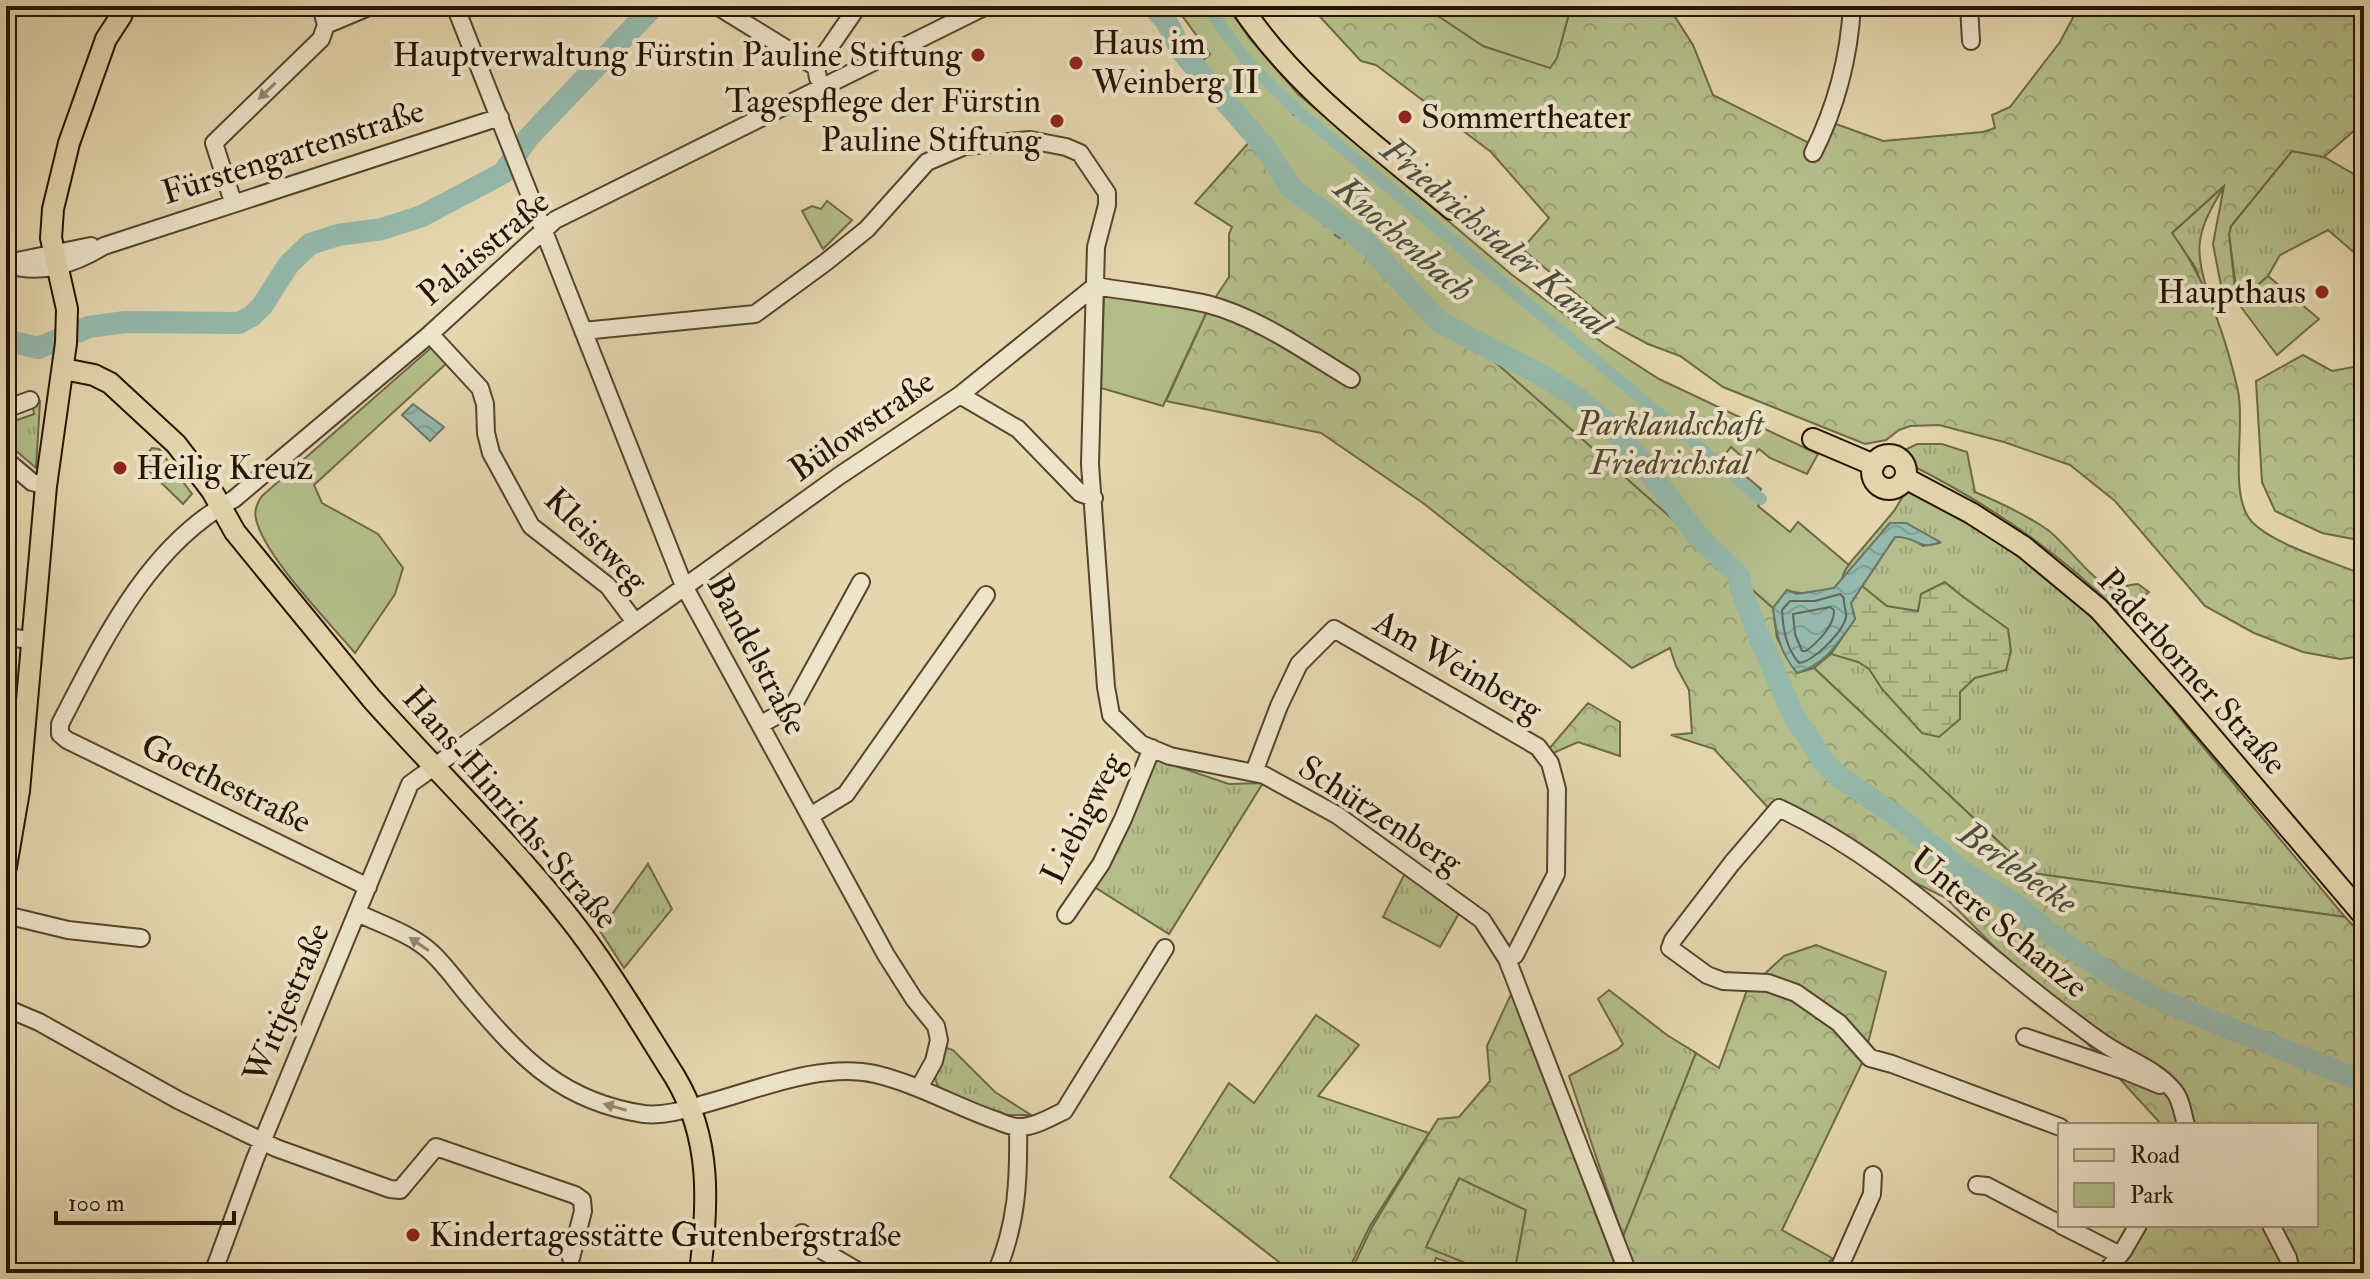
<svg xmlns="http://www.w3.org/2000/svg" width="2370" height="1279" viewBox="0 0 2370 1279" font-family="'IM FELL Double Pica',serif">
<style>
.grass{fill:url(#grass-tufts);stroke:#6d6a46;stroke-width:2}
.forest{fill:url(#forest-crowns);stroke:#6d6a46;stroke-width:2}
.wetland{fill:url(#wetland-marsh);stroke:#6d6a46;stroke-width:2}
.green{fill:#b4be8a;stroke:#6d6a46;stroke-width:2}
.water{fill:url(#water-waves);stroke:#697768;stroke-width:2}
.lines{fill:none;stroke-linecap:round;stroke-linejoin:round}
.shore{stroke:#5e6758;stroke-width:2}
.stream{stroke:#697768;stroke-width:4}
.canal{stroke:#95b9ac;stroke-width:12}
.river{stroke:#95b9ac;stroke-width:22}
.minor-casing{stroke:#56452e;stroke-width:20}
.major-casing{stroke:#261503;stroke-width:24}
.minor{stroke:#ede4ca;stroke-width:16}
.major{stroke:#e4d6ad;stroke-width:20}
.oneway{fill:#938770}
.poi-dot{fill:#8f2418;stroke:#ede4ca;stroke-width:3}
.labels{text-anchor:middle;dominant-baseline:central;stroke-width:8;stroke-linejoin:round;paint-order:stroke}
.poi-label{font-size:34px;fill:#261503;stroke:#ede4ca;text-anchor:start}
.street-label{font-size:34px;fill:#261503;stroke:#ede4ca}
.park-label{font-size:34px;font-style:italic;fill:#51482c;stroke:#ede4ca}
.water-label{font-size:36px;font-style:italic;fill:#4d4e3e;stroke:#ede4ca}
</style>
<defs>
<pattern id="grass-tufts" width="24" height="20" patternUnits="userSpaceOnUse" patternTransform="scale(2)"><rect width="24" height="20" fill="#b4be8a"/><path d="M3 7l-1-3M5 7V3M7 7l1-3M15 17l-1-3M17 17v-4M19 17l1-3" fill="none" stroke="#9ba275"/></pattern>
<pattern id="forest-crowns" width="20" height="18" patternUnits="userSpaceOnUse" patternTransform="scale(2)"><rect width="20" height="18" fill="#b4be8a"/><path d="M2 6a3 3 0 1 1 6 0M12 15a3 3 0 1 1 6 0" fill="none" stroke="#9ba275"/></pattern>
<pattern id="wetland-marsh" width="20" height="14" patternUnits="userSpaceOnUse" patternTransform="scale(2)"><rect width="20" height="14" fill="#b4be8a"/><path d="M1 5h8M5 5V1M11 12h8M15 12V8" fill="none" stroke="#9ba275"/></pattern>
<pattern id="water-waves" width="16" height="10" patternUnits="userSpaceOnUse" patternTransform="scale(2)"><rect width="16" height="10" fill="#95b9ac"/><path d="M0 5q4-4 8 0t8 0" fill="none" stroke="#809e92"/></pattern>
</defs>
<rect width="100%" height="100%" fill="#e4d6ad"/>
<filter id="stains"><feTurbulence type="fractalNoise" baseFrequency=".0025" numOctaves="4"/><feColorMatrix values="0 0 0 0 .2 0 0 0 0 .09 0 0 0 0 .02 0 0 0 .5 -.17"/></filter>
<radialGradient id="worn" r=".72"><stop offset=".6" stop-color="#630" stop-opacity="0"/><stop offset="1" stop-color="#630" stop-opacity=".3"/></radialGradient>
<!-- grass -->
<path class="grass" d="M2292,151L2324,157L2364,180V261L2328,230L2280,255L2268,276L2238,303L2229,234L2231,226Z
M2225,185C2190,241 2196,251 2213,312L2195,267L2172,233Z
M40,402L36,468L6,442V424L34,414L33,408Z
M1917,444H1942L1967,452L1975,492C2001,503 2025,514 2048,530C2064,542 2095,583 2108,586C2119,590 2128,584 2138,584L2149,592L2121,614C2059,552 1986,502 1907,463L1903,451Z
M1906,491C1955,514 2002,543 2045,576C2100,619 2146,677 2190,731C2242,793 2294,855 2345,917L2032,873L1814,668L1831,654L1851,603L1895,537L1907,536L1923,546L1939,543L1906,523H1890L1846,577L1841,580L1844,570L1894,511Z
M1152,758L1229,784L1263,783L1169,934L1093,886Z
M648,864L672,909L624,968L600,931Z
M1407,869L1461,910L1440,947L1383,917Z
M1609,990L1667,1035L1696,1053L1623,1237L1569,1076L1618,1049L1623,1044L1598,999Z
M1316,1015L1359,1045L1318,1096L1429,1133L1370,1226L1347,1273H1293L1170,1177L1229,1083L1254,1103Z
M944,1047L953,1050L995,1092L1031,1115H1005L941,1090C929,1076 938,1062 944,1047Z
M1459,1178L1526,1210L1516,1265L1490,1273L1425,1248Z"/>
<!-- forest -->
<path class="forest" d="M1310,6H1419L1557,57L1571,6H1668L1693,45L1713,95L1809,143L1805,153L1818,159L1836,124L1883,141L1983,132L1995,128L1992,115L2010,107L2060,42L2079,6H2364V122L2324,157L2292,151L2231,226L2229,234L2236,297L2224,301L2213,244L2224,186L2172,233C2205,278 2226,337 2238,391C2246,427 2227,497 2253,523C2275,545 2333,562 2364,575V624L2359,627L2358,642L2364,649V656L2340,659L2303,652L2254,633L2205,606L2115,501L2070,465L2004,442L1939,425L1910,426L1899,430L1886,440L1865,444L1723,387L1680,356L1648,344L1616,327L1522,249L1549,218L1491,152L1376,65L1361,61Z
M1251,140L1341,225L1335,235L1340,238L1347,230L1773,608L1777,638L1797,673L1814,668L2032,873L2345,917L2364,937V1273H2125L2117,1267L2143,1225H2316V1125H2162L2053,1006L1946,898L1772,812L1714,749L1671,735L1692,733L1689,690L1676,666L1670,648L1632,668L1423,503L1321,433L1166,401L1209,307L1229,277V234L1232,227L1195,203Z
M2303,355L2332,371L2364,365V541L2322,533L2275,511L2262,482L2256,381Z
M1588,703L1620,722V756L1578,742L1551,754L1548,750Z
M1816,945L1886,972L1864,1059L1782,1230L1832,1258L1822,1273H1626L1623,1237L1696,1053L1719,1068L1747,990L1784,956Z
M1513,990L1618,1273H1491L1516,1264L1526,1210L1459,1178L1426,1247L1490,1273H1478L1436,1258L1430,1273H1350L1372,1227L1438,1119L1459,1117L1490,1081L1487,1046Z"/>
<!-- wetland -->
<path class="wetland" d="M1945,582C1965,600 1987,613 2008,629L2011,651L2006,670L1975,678L1960,692V719L1939,737L1922,733L1882,689L1869,669L1858,662L1831,654L1855,619L1851,603L1862,586L1887,606L1918,611L1921,594Z"/>
<!-- green -->
<path class="green" d="M1175,6H1227L1250,39L1298,94L1511,274L1603,343L1659,379L1818,454L1807,474L1770,458L1759,449L1748,462L1731,447L1723,457L1761,489L1759,493L1764,497L1758,506L1790,532L1798,522L1849,565C1843,571 1844,576 1840,583C1831,596 1800,595 1787,590L1773,608L1347,231L1340,238L1335,234L1340,224L1239,131L1190,72L1210,54Z
M1417,6H1571L1557,58L1550,68L1483,46L1429,10Z
M827,201L852,220L823,249L802,211L812,206L821,209Z
M2268,276L2319,319L2277,355L2238,303Z
M1104,295L1209,307L1163,406L1101,388Z
M432,347L448,362L314,485L322,503L378,534L403,568L395,594L355,653C329,622 264,556 256,519C254,511 257,503 262,496Z
M152,448L159,449L192,494L183,504L140,462Z"/>
<!-- water -->
<path class="water" d="M413,404L444,427L430,441L402,415Z
M1890,523H1906L1940,542C1920,552 1915,535 1895,537L1851,603L1855,619C1838,643 1826,664 1797,673C1779,651 1777,636 1773,608L1787,590L1797,594L1834,588Z"/>
<g class="lines">
<!-- shore -->
<path class="shore" d="M1840,594L1844,598C1843,604 1847,612 1846,617C1843,632 1814,661 1799,663C1786,648 1783,629 1782,610L1790,601H1815Z
M1830,607L1834,610C1835,625 1818,642 1806,651H1802L1795,634L1793,614Z"/>
<!-- stream -->
<path class="stream" d="M1294,114L1298,111"/>
<!-- canal -->
<path class="canal" d="M1208,6C1235,51 1260,76 1298,111L1761,499"/>
<!-- river -->
<path class="river" d="M1152,6L1166,21L1183,53L1264,146L1291,188L1366,243L1438,321L1545,377L1576,397L1609,424L1641,461L1697,535L1739,576L1741,589L1757,632L1793,714L1825,763L1837,775L1902,820L1963,872L2014,903L2051,934L2112,975L2162,1001L2364,1082
M6,340L38,348L89,327L125,322L239,323L252,316L262,306L289,264L310,244L338,235L382,229L422,216L503,173L528,138L654,6"/>
<!-- minor casing -->
<g class="minor-casing">
<path id="minor" d="M455,6L684,586L886,955L914,999L936,1026L939,1040L934,1061L919,1088
M717,6L816,67
M1969,6L1971,41
M326,25L371,6
M818,78L816,67L858,6
M1813,153C1837,105 1849,59 1852,6
M233,202L214,143L321,39L326,25L321,6
M12,262L91,246
M6,264C41,276 74,264 104,246L500,117
M1095,286C1132,292 1171,296 1207,304C1258,317 1306,352 1351,379
M583,331L755,314L826,262L867,229L927,162L965,146L1030,140L1066,147L1080,153L1107,193V205L1096,247L1090,464L1106,687L1111,715L1141,744L1170,756L1264,775L1337,815L1482,920L1507,959L1628,1273
M430,334L480,388L485,404L486,433L491,453L531,526L608,586L635,622
M960,395L1018,429L1080,493L1094,498
M6,409L30,400
M6,460L32,482L46,486
M6,637L31,640
M760,725L793,706L861,582
M1254,772L1279,706L1299,664L1334,629L1538,747L1550,763L1557,789L1556,874L1515,955L1507,959
M810,816L846,794L986,595
M368,887L67,740L60,734V724C103,641 148,545 234,499L430,334L555,220L986,6
M358,913C382,925 412,934 432,953C447,967 459,985 472,1000C522,1059 563,1102 644,1114C665,1116 684,1110 704,1104C757,1090 821,1062 875,1074C917,1084 955,1106 995,1120C1001,1122 1011,1127 1018,1127C1033,1128 1051,1117 1064,1111L1165,948
M6,915L68,930L141,938
M1066,915L1101,864L1123,819L1152,748
M6,1008L39,1022L178,1100L276,1148L390,1189L400,1190L436,1147L575,1195L582,1200L583,1211L571,1258
M2025,1037L2128,1072L2160,1085
M2060,1127L1892,1064L1870,1058L1839,1023L1796,993L1768,983L1723,981L1707,975L1670,948L1673,940L1732,863L1779,808C1895,863 1973,948 2074,1022C2087,1032 2100,1042 2114,1050C2135,1063 2158,1071 2174,1091C2181,1099 2183,1115 2186,1125
M1977,1185L1987,1186L2060,1224
M2061,1225L2120,1255
M2271,1225L2288,1258L2291,1273
M802,1233L818,1248L861,1273
M213,1273L255,1159L410,784L839,476L960,395L1095,286
M996,1273C1017,1225 1019,1179 1018,1127
M1837,1273L1872,1194L1873,1175
M2105,1273L2123,1251L2138,1225"/>
</g>
<!-- major casing -->
<g class="major-casing">
<path id="major" d="M1241,6C1295,88 1377,146 1452,209
M64,369L94,375L110,383L176,444L212,491L235,532L371,698C436,771 507,839 567,915C607,965 640,1022 675,1077C712,1139 708,1204 700,1273
M1813,439L1874,465
M1872 472a17 17 0 1 1 34 0a17 17 0 1 1-34 0Z
M1905,478L1971,513L2024,547L2099,609L2181,701L2364,916
M6,867L19,791L46,486L66,343L67,309L51,238L53,209L69,143L106,39L121,16L125,6"/>
</g>
<!-- minor -->
<use href="#minor" class="minor"/>
<!-- major -->
<use href="#major" class="major"/>
</g>
<!-- one-way arrows -->
<defs><path id="oneway-solid" d="M-6-.8H1V-3.2L6.5 0L1 3.2V.8H-6Z" transform="scale(2)"/></defs>
<g class="oneway">
<use href="#oneway-solid" transform="translate(267 91) rotate(136)"/>
<use href="#oneway-solid" transform="translate(419 944) rotate(-146)"/>
<use href="#oneway-solid" transform="translate(615 1107) rotate(-164)"/>
</g>
<!-- markers -->
<g class="poi-dot">
<circle cx="978" cy="55" r="8"/>
<circle cx="1076" cy="63" r="8"/>
<circle cx="1405" cy="117" r="8"/>
<circle cx="1057" cy="121" r="8"/>
<circle cx="2322" cy="292" r="8"/>
<circle cx="120" cy="468" r="8"/>
<circle cx="413" cy="1235" r="8"/>
</g>
<g class="labels">
<!-- poi labels -->
<g class="poi-label">
<text x="1092" y="43">Haus im<tspan x="1092" dy="39">Weinberg II</tspan></text>
<text x="962" y="55" text-anchor="end">Hauptverwaltung Fürstin Pauline Stiftung</text>
<text x="1041" y="101" text-anchor="end">Tagespflege der Fürstin<tspan x="1041" dy="39">Pauline Stiftung</tspan></text>
<text x="1421" y="117">Sommertheater</text>
<text x="2306" y="292" text-anchor="end">Haupthaus</text>
<text x="136" y="468">Heilig Kreuz</text>
<text x="429" y="1235">Kindertagesstätte Gutenbergstraße</text>
</g>
<!-- street labels -->
<g class="street-label">
<text transform="translate(293 152) rotate(-18)">Fürstengartenstraße</text>
<text transform="translate(484 248) rotate(-40)">Palaisstraße</text>
<text transform="translate(862 426) rotate(-35)">Bülowstraße</text>
<text transform="translate(596 540) rotate(45)">Kleistweg</text>
<text transform="translate(757 655) rotate(62)">Bandelstraße</text>
<text transform="translate(1458 666) rotate(30)">Am Weinberg</text>
<text transform="translate(2192 672) rotate(48)">Paderborner Straße</text>
<text transform="translate(226 784) rotate(26)">Goethestraße</text>
<text transform="translate(510 808) rotate(49)">Hans-Hinrichs-Straße</text>
<text transform="translate(1380 815) rotate(33)">Schützenberg</text>
<text transform="translate(1083 818) rotate(-63)">Liebigweg</text>
<text transform="translate(1999 923) rotate(39)">Untere Schanze</text>
<text transform="translate(287 1003) rotate(-67)">Wittjestraße</text>
</g>
<!-- park labels -->
<g class="park-label">
<text x="1670" y="424">Parklandschaft<tspan x="1670" dy="39">Friedrichstal</tspan></text>
</g>
<!-- water labels -->
<g class="water-label">
<text transform="translate(1496 237) rotate(40)">Friedrichstaler Kanal</text>
<text transform="translate(1404 239) rotate(41)">Knochenbach</text>
<text transform="translate(2018 868) rotate(35)">Berlebecke</text>
</g>
</g>
<!-- margin -->
<rect width="2370" height="1279" fill="none" stroke="#e4d6ad" stroke-width="32"/>
<rect x="8" y="8" width="2354" height="1263" fill="none" stroke="#261503" stroke-width="4"/>
<rect x="16" y="16" width="2338" height="1247" fill="none" stroke="#261503" stroke-width="2"/>
<!-- legend -->
<rect x="2058" y="1123" width="260" height="104" fill="#ede4ca" stroke="#9d917a" stroke-width="2"/>
<rect x="2074" y="1149" width="40" height="12" fill="#e4d6ad" stroke="#9d917a" stroke-width="2"/>
<text x="2130" y="1163" font-size="24" fill="#261503">Road</text>
<rect x="2074" y="1183" width="40" height="24" fill="#b4be8a" stroke="#9d917a" stroke-width="2"/>
<text x="2130" y="1203" font-size="24" fill="#261503">Park</text>
<!-- scale -->
<path d="M56 1211v12h178v-12" fill="none" stroke="#261503" stroke-width="4"/>
<text x="68" y="1211" font-size="24" fill="#261503" stroke="#ede4ca" stroke-width="6" paint-order="stroke">100 m</text>
<rect width="100%" height="100%" filter="url(#stains)"/>
<rect width="100%" height="100%" fill="url(#worn)"/>
</svg>
